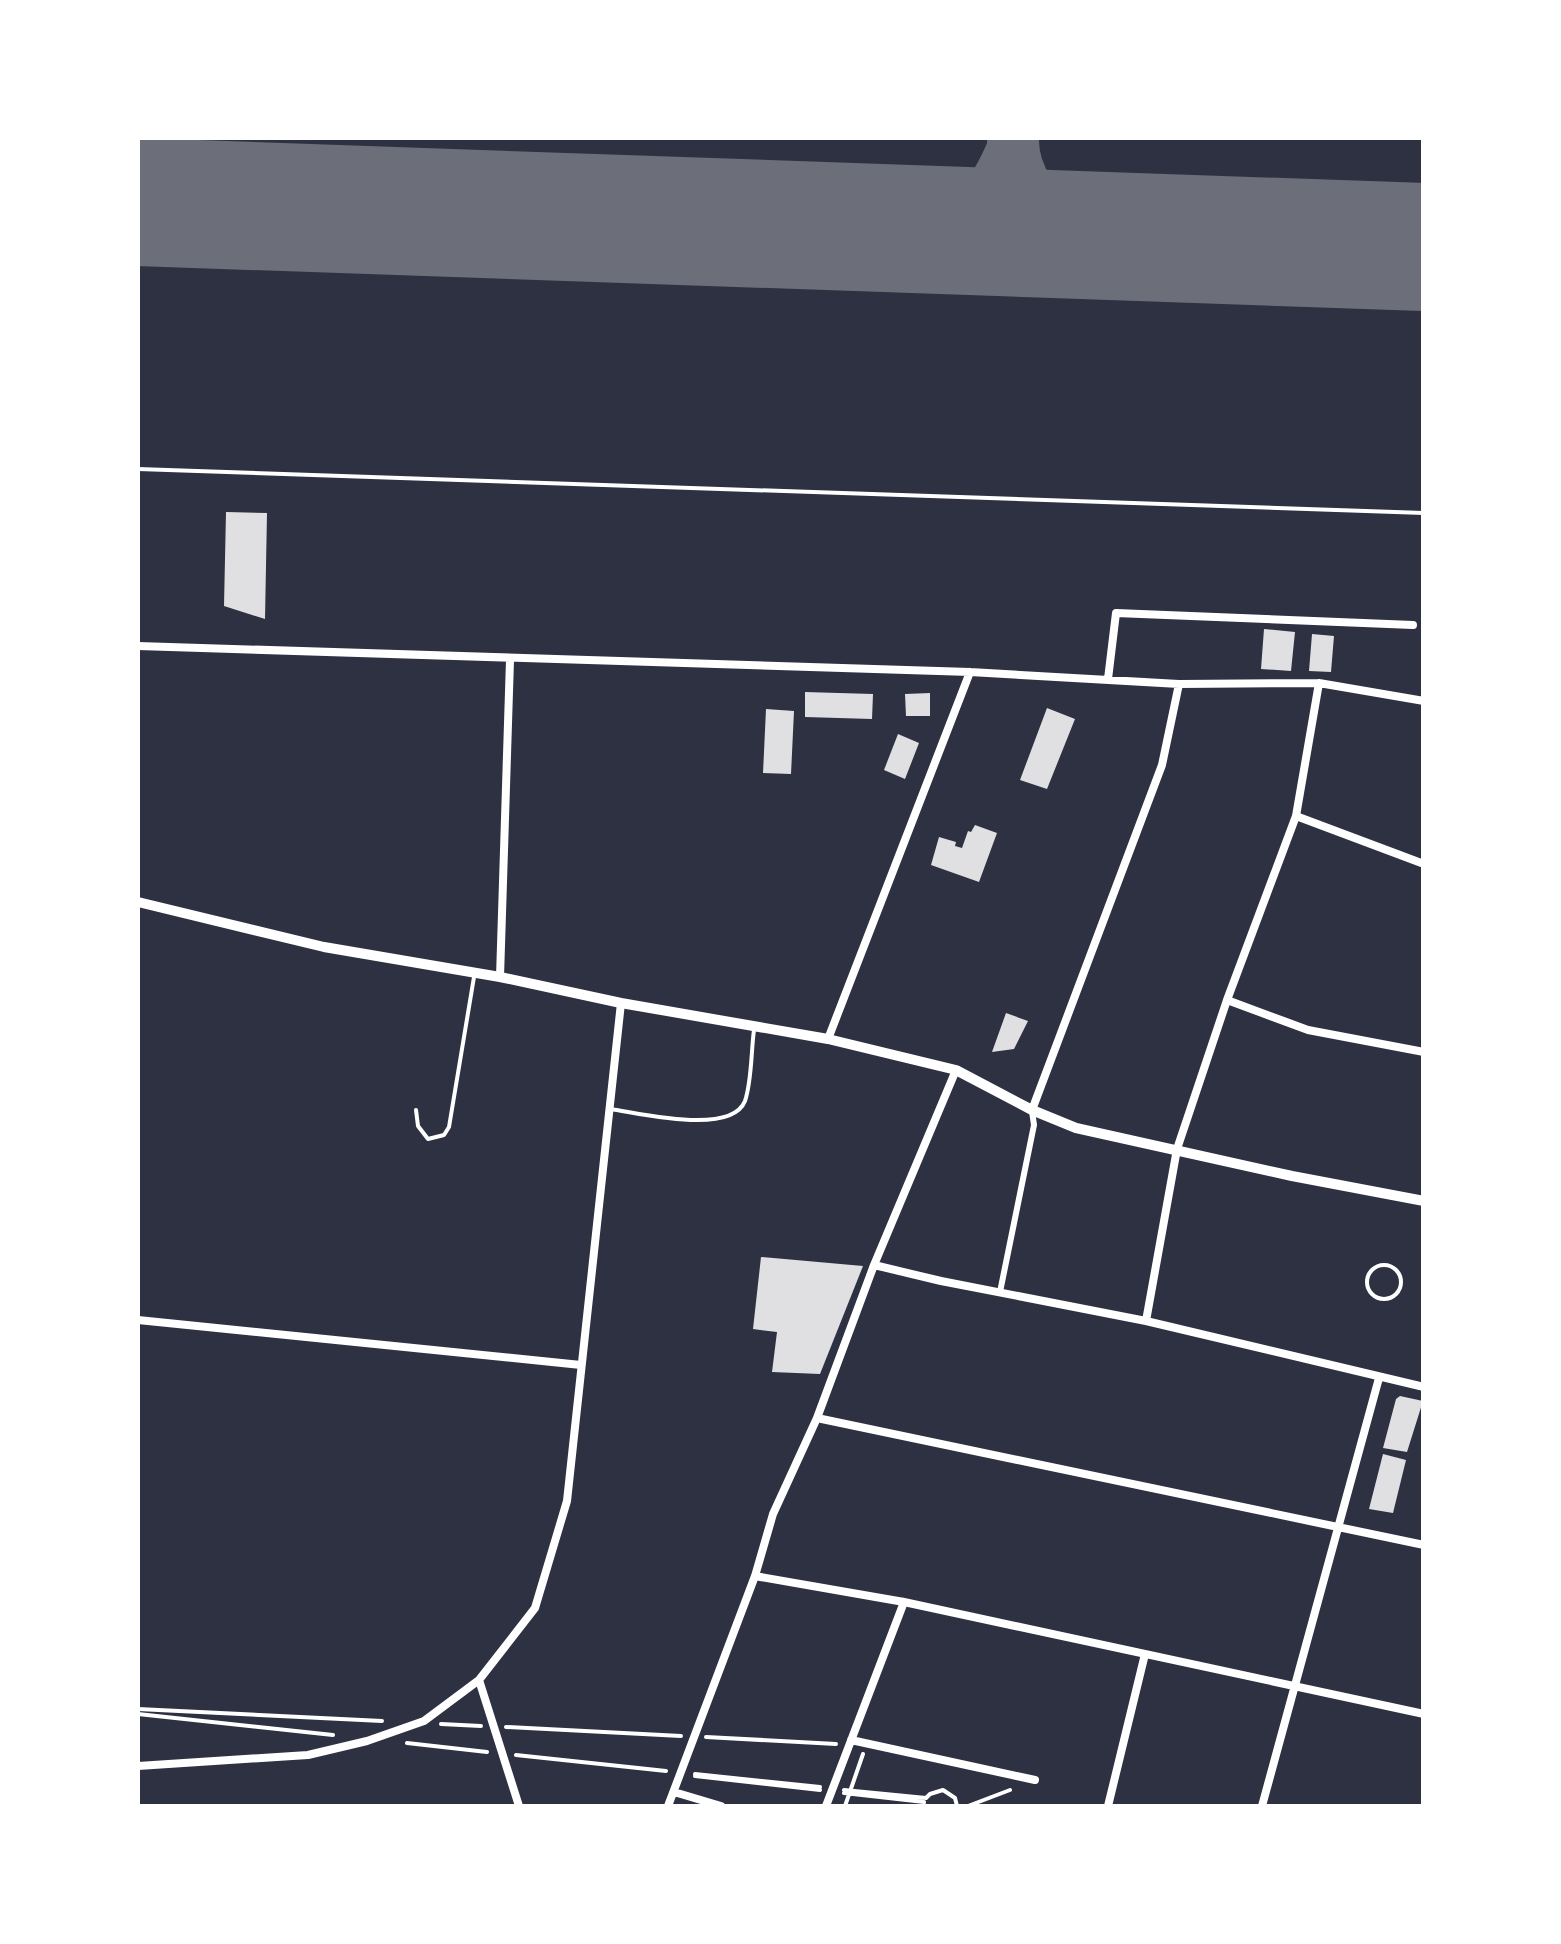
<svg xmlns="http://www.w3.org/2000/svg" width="1561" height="1944" viewBox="0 0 1561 1944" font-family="'Work Sans',sans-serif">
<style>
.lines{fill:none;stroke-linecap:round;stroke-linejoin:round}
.taxiway{stroke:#6c6f7a;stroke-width:52}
.runway{stroke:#6c6f7a;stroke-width:128}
.building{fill:#e0e0e3}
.path{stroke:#fff;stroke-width:4}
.service{stroke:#fff;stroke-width:4}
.pedestrian{stroke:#fff;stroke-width:6}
.minor{stroke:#fff;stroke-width:8}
.tertiary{stroke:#fff;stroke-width:10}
</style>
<rect width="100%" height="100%" fill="#2d3142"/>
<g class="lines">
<!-- taxiway -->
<path class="taxiway" d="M1013,138C1012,177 1039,212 1071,233
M924,228C977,211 990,203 1012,151"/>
<!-- runway -->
<path class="runway" d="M138,202L1424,247"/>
</g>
<!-- building -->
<path class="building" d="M226,512L267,513L265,619L224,606Z
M1264,629L1295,632L1291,671L1261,669Z
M1312,634L1334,636L1331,672L1309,671Z
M805,692L873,694L872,719L805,717Z
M930,693V716H906L905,694Z
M1047,708L1075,719L1047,789L1020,780Z
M766,709L794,711L791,774L763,773Z
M898,734L919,743L905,779L884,770Z
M975,825L997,833L979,882L931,865L939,837L956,842L955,846L962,848L968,831L971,832Z
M1006,1013L1028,1021L1014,1049L992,1052Z
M761,1257L863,1266L820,1374L772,1372L777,1332L753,1329Z
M1400,1396L1423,1401L1407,1452L1383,1448L1396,1399Z
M1383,1454L1406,1460L1393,1513L1369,1509Z"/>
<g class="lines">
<!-- path -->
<path class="path" d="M138,469L1424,513
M1367 1282a17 17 0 1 1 34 0a17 17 0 1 1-34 0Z
M138,1709L382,1721
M138,1714L333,1735
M441,1724L481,1726
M506,1727L681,1736
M706,1737L836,1744
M407,1743L487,1752
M516,1755L666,1771
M695,1774L820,1787
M695,1776L820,1790
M844,1790L926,1798L930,1794L943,1790L955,1798L957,1806
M844,1793L924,1802L923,1806
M845,1806L863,1754
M968,1806L1010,1790"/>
<!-- service -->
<path class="service" d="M610,1109C640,1113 731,1136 745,1101C752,1080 751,1051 754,1030
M416,1110L418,1126L428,1139L444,1135L449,1127L474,977"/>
<!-- pedestrian -->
<path class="pedestrian" d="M1000,1292L1034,1125L1032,1111"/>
<!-- minor -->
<path class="minor" d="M138,646L970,672L1179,684L1319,683L1424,701
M1108,679L1116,613L1413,625
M1296,816L1424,864
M500,977L510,660
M1227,1000L1308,1030L1424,1052
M828,1039L970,672
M1032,1110L1162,765L1179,684
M874,1265L941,1281L1146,1321L1424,1387
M138,1320L581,1365
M1146,1321L1177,1149L1227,1000L1296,816L1319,683
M817,1418L1424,1545
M755,1576L904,1602L1424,1714
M479,1680L519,1806
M851,1740L1035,1780
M138,1766L308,1755L367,1741L424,1721L479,1680L535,1608L567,1501L621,1003
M674,1792L721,1806
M668,1806L755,1576L773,1514L817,1418L874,1265L956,1070
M826,1806L904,1602
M1108,1806L1145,1654
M1262,1806L1379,1378"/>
<!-- tertiary -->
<path class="tertiary" d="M138,902L324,947L500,977L621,1003L828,1039L956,1070L1032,1110L1076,1128L1292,1176L1424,1201"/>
</g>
<!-- border -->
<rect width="1561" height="1944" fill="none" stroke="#ffffff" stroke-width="280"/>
</svg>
